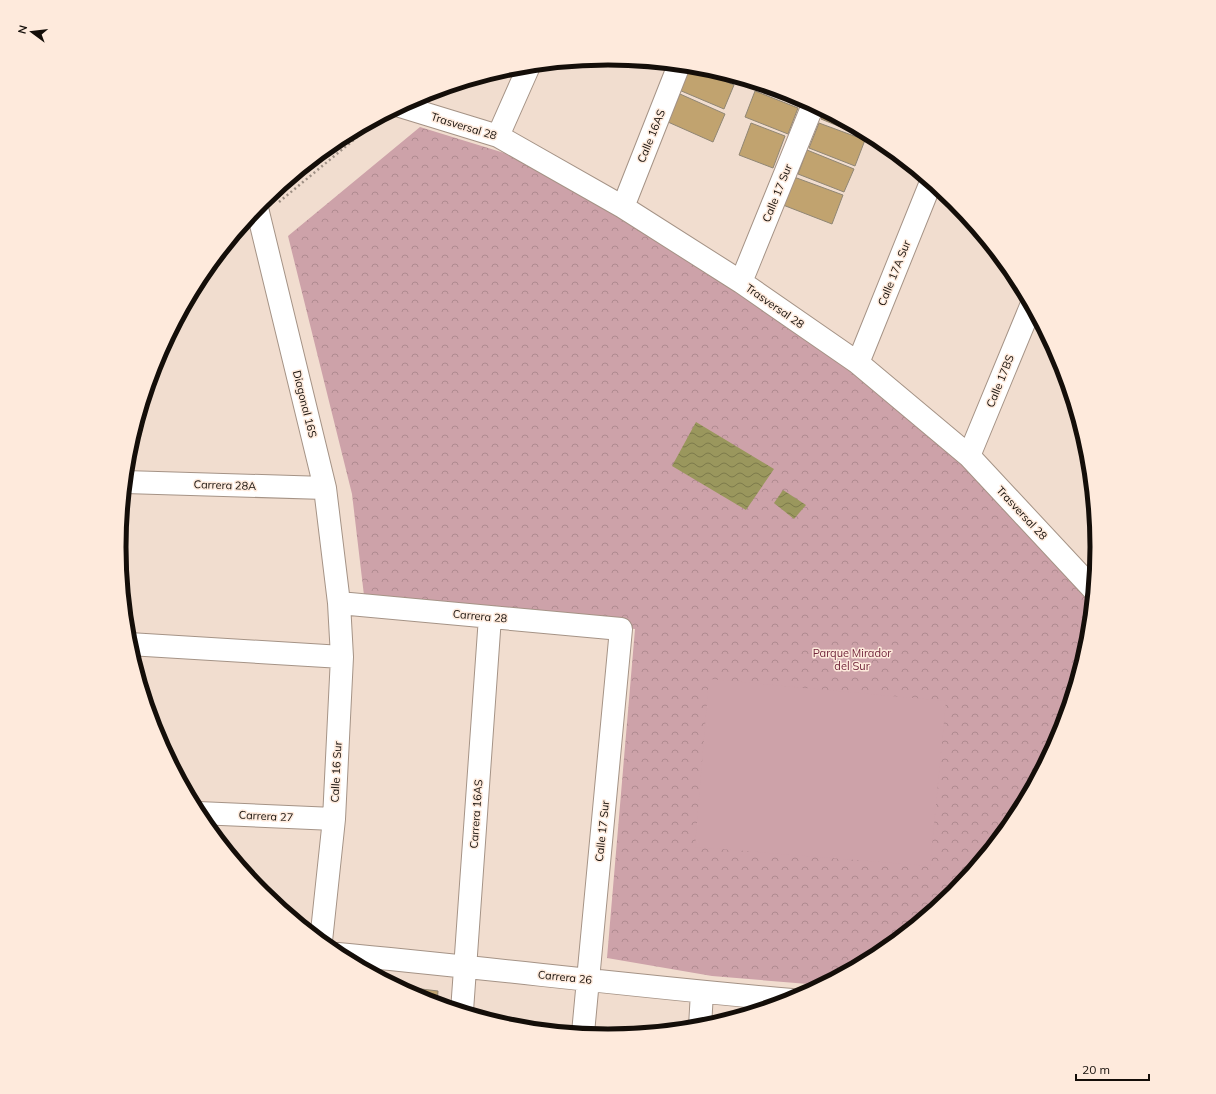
<svg xmlns="http://www.w3.org/2000/svg" width="1216" height="1094" viewBox="0 0 1216 1094" font-family="Mulish,sans-serif">
<style>
.forest{fill:url(#forest-crowns)}
.garden{fill:#cda2a9}
.water{fill:url(#water-waves)}
.building{fill:#c1a36f;stroke:#908674}
.lines{fill:none;stroke-linecap:round;stroke-linejoin:round}
.minor-casing{stroke:#a59386;stroke-width:24}
.path{stroke:#9f9085;stroke-width:2.5;stroke-dasharray:2 3;stroke-linecap:butt}
.minor{stroke:#fff;stroke-width:22}
.labels{text-anchor:middle;dominant-baseline:central;stroke-width:3;stroke-linejoin:round;paint-order:stroke}
.street-label{font-size:11px;fill:#140e09;stroke:#feeadc}
.park-label{font-size:11px;fill:#71263b;stroke:#feeadc}
.rim{fill:none;stroke:#140e09;stroke-width:5}
</style>
<defs>
<pattern id="forest-crowns" width="20" height="18" patternUnits="userSpaceOnUse"><rect width="20" height="18" fill="#cda2a9"/><path d="M2 6a3 3 0 1 1 6 0M12 15a3 3 0 1 1 6 0" fill="none" stroke="#af8a90"/></pattern>
<pattern id="water-waves" width="16" height="10" patternUnits="userSpaceOnUse"><rect width="16" height="10" fill="#9a975d"/><path d="M0 5q4-4 8 0t8 0" fill="none" stroke="#7c7a4b"/></pattern>
</defs>
<rect width="100%" height="100%" fill="#f1ddcf"/>
<!-- forest -->
<path class="forest" d="M420,127L517,157L636,225L861,374L968,463L1092,597L1088,643L1060,734L1014,819L954,893L879,954L820,985L712,976L607,958L635,629L365,604L352,494L288,236Z"/>
<!-- garden -->
<path class="garden" d="M709,679L946,701L930,866L695,847Z"/>
<!-- water -->
<path class="water" d="M696,422L774,469L746,510L672,466Z
M783,490L806,505L794,519L774,503Z"/>
<!-- building -->
<path class="building" d="M690,66L734,85L724,109L679,90Z
M759,84L795,95L802,99L800,105L757,89Z
M755,91L798,108L788,134L745,117Z
M680,94L725,114L713,142L668,122Z
M824,111L867,133L865,137L821,119Z
M751,123L785,136L773,168L739,155Z
M819,123L865,140L855,166L809,148Z
M807,150L854,169L844,192L798,174Z
M794,177L843,195L832,224L783,205Z
M413,988L438,991L437,1004L421,999L413,994Z"/>
<g class="lines">
<!-- minor casing -->
<g class="minor-casing">
<path id="minor" d="M400,106L498,136L623,207L741,282L858,363L969,456L1093,589
M498,136L529,66
M623,207L679,65
M257,208L325,488L339,603L342,657L334,819L321,941
M741,282L813,105
M858,363L931,182
M969,456L1031,306
M125,482L325,488
M339,603L621,629L583,1033
M129,644L342,657
M198,813L334,819
M338,954C489,968 640,987 792,1000
M462,1011L490,617
M700,1027L702,992"/>
</g>
<!-- path -->
<path class="path" d="M279,202L380,118"/>
<!-- minor -->
<use href="#minor" class="minor"/>
</g>
<g class="labels">
<!-- street labels -->
<g class="street-label">
<text transform="translate(464 126) rotate(17)">Trasversal 28</text>
<text transform="translate(651 136) rotate(-68)">Calle 16AS</text>
<text transform="translate(777 193) rotate(-68)">Calle 17 Sur</text>
<text transform="translate(894 273) rotate(-68)">Calle 17A Sur</text>
<text transform="translate(775 306) rotate(35)">Trasversal 28</text>
<text transform="translate(1000 381) rotate(-68)">Calle 17BS</text>
<text transform="translate(305 404) rotate(76)">Diagonal 16S</text>
<text transform="translate(225 485) rotate(2)">Carrera 28A</text>
<text transform="translate(1022 513) rotate(47)">Trasversal 28</text>
<text transform="translate(480 616) rotate(5)">Carrera 28</text>
<text transform="translate(336 772) rotate(-87)">Calle 16 Sur</text>
<text transform="translate(476 814) rotate(-86)">Carrera 16AS</text>
<text transform="translate(266 816) rotate(3)">Carrera 27</text>
<text transform="translate(602 831) rotate(-84)">Calle 17 Sur</text>
<text transform="translate(565 977) rotate(6)">Carrera 26</text>
</g>
<!-- park labels -->
<g class="park-label">
<text x="852" y="653">Parque Mirador<tspan x="852" dy="13">del Sur</tspan></text>
</g>
</g>
<!-- crop -->
<path d="M0 0H1216V1094H0ZM126 547a482 482 0 1 1 964 0a482 482 0 1 1-964 0Z" fill="#feeadc" fill-rule="evenodd"/>
<path class="rim" d="M126 547a482 482 0 1 1 964 0a482 482 0 1 1-964 0Z"/>
<!-- north arrow -->
<g transform="translate(32 32) rotate(285)" stroke="#feeadc" stroke-width="3" paint-order="stroke">
<path d="M0-3L7 15L0 10L-7 15Z" fill="#140e09"/>
<text y="-6" font-size="11" font-weight="bold" text-anchor="middle" fill="#140e09">N</text>
</g>
<!-- scale -->
<path d="M1076 1074v6h73v-6" fill="none" stroke="#140e09" stroke-width="2"/>
<text x="1082" y="1074" font-size="12" fill="#140e09" stroke="#feeadc" stroke-width="3" paint-order="stroke">20 m</text>
</svg>
